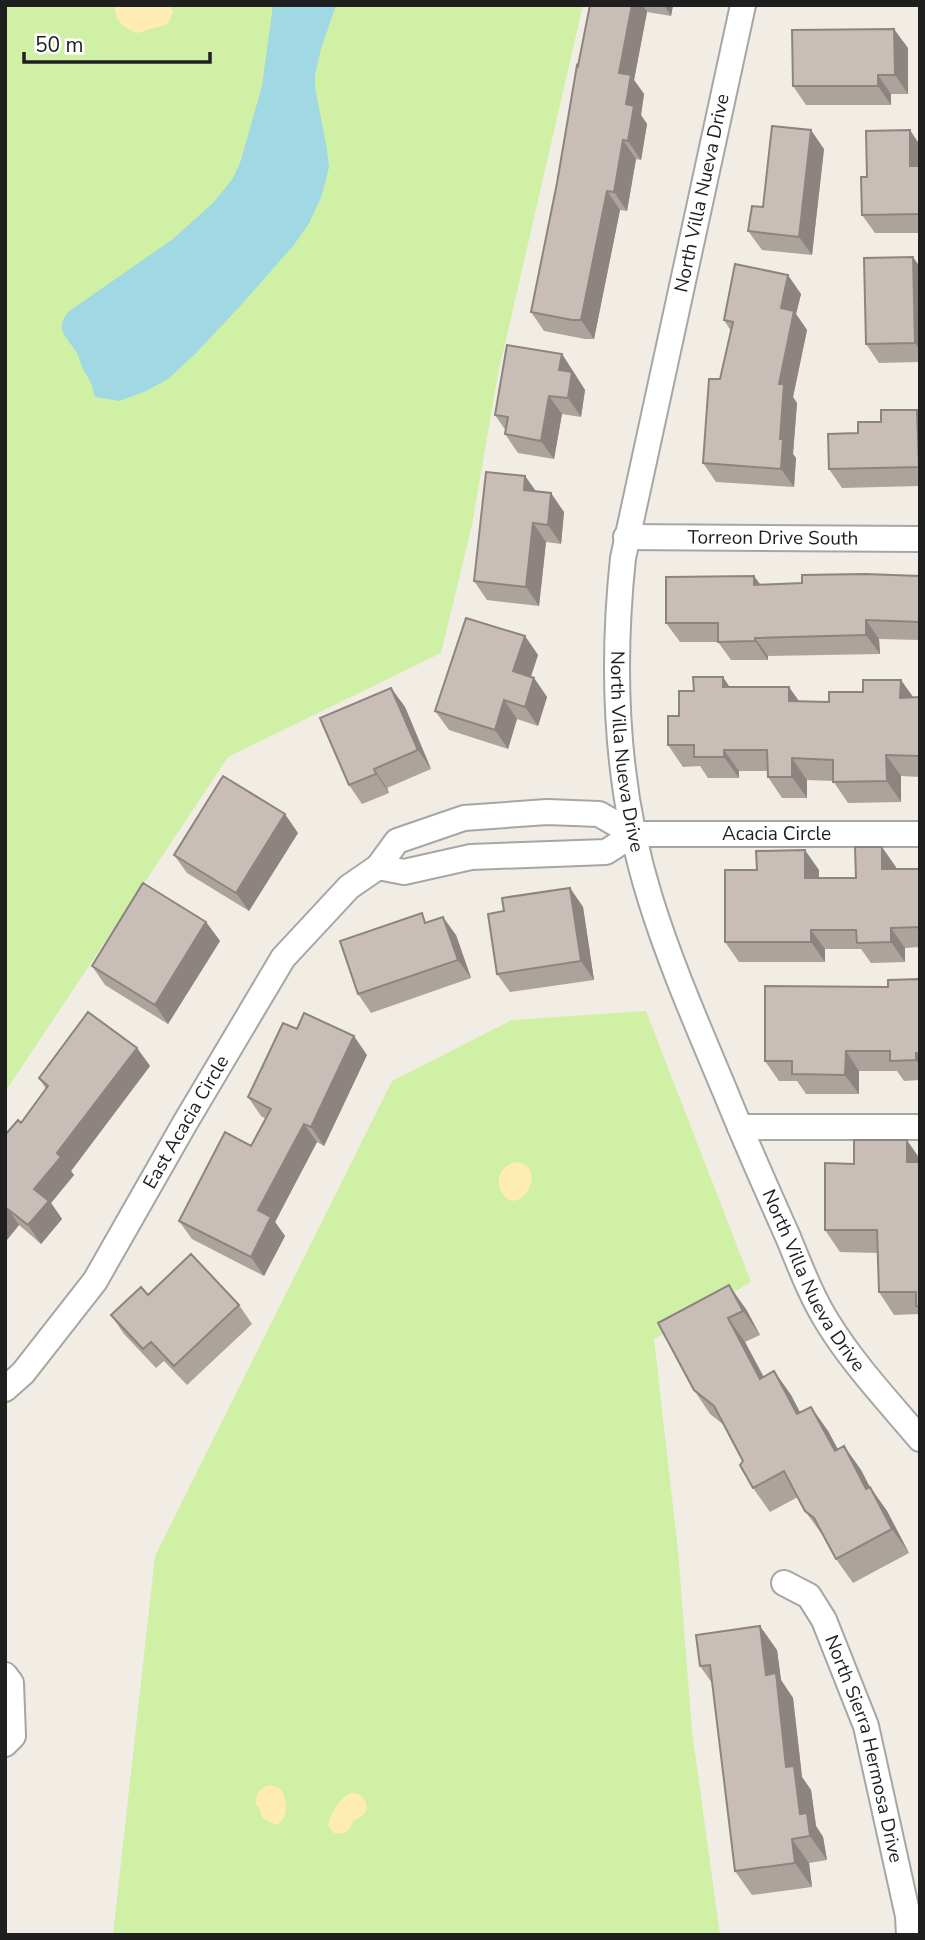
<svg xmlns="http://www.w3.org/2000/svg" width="925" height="1940" viewBox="0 0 925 1940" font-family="'Nunito Sans',sans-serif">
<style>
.grass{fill:#cff0a5}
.sand{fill:#ffebb4}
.water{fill:#a0d8e3}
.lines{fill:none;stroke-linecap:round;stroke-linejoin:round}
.minor-casing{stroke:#a6a6a6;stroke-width:28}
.minor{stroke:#fff;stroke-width:24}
.wall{fill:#ada39d}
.shaded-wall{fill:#8d8480}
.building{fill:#c9bdb7;stroke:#8d8480;stroke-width:2}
.labels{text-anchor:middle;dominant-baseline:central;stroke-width:5;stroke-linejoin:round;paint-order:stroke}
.street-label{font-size:19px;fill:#1f1f1f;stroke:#fff}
</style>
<rect width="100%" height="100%" fill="#f1ece4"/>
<!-- grass -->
<path class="grass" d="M5,5H583L498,374L472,525L441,653L228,757L5,1092Z
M646,1011L751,1282L654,1339L678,1551L692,1731L720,1935H113L155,1556L392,1081L512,1020Z"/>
<!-- sand -->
<path class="sand" d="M115,5H170L173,12C167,29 165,25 150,29C146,30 142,32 138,33C125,29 113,20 115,5Z
M515,1162C551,1164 520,1221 502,1193C494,1180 502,1165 515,1162Z
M270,1785L281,1789C287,1800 289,1819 276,1825L262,1818L260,1809L256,1804C255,1794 261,1787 270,1785Z
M351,1793H356L363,1797C371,1810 365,1816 353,1821C350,1831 346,1835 334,1833L328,1826C330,1814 340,1798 351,1793Z"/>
<!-- water -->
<path class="water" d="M273,5H336L321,49L315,75V87L327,150L329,167L321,198L308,225L293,246L242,304L196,353L168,379L144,392L119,401L96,397L94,395C93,384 89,380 84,371C80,364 80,356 75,350C65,335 55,330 68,312L173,239L213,203L233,178L240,163L262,86Z"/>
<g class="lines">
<!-- minor casing -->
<g class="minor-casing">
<g id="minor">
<path id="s1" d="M743,5L623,558C611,671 616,789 650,898C671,966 700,1031 727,1096C746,1143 767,1190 788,1237C800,1266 811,1296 828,1323C854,1365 888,1401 920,1439"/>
<path id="s2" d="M626,537L920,539"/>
<path d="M378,867L404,872L471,857L606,852L634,834"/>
<path d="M740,1127H920"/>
<path id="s3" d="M5,1389L23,1373L95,1281L185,1123L283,958L349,887L378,867L397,841L464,818L547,812L599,814L634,834H920"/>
<path id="s4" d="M784,1583L809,1596L824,1620L866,1726L908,1916L909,1935"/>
<path d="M5,1675L11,1683L13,1736L5,1744"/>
</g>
</g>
<!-- minor -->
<use href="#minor" class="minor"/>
</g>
<!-- wall -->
<path class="wall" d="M590,5H673L671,16L647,12L634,80L644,94L641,115L647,124L641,160L636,159L627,211L620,210L594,339H585L544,331L531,312L557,183Z
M908,48V94H891V105H806L793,86Z
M920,145V233H875L862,215L867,177Z
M824,149L812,255L762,250L748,231Z
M920,267V362L879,363L866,344Z
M801,294L796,314L807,330L793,397L797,403L793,454L796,458L794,487L716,482L703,463L731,331L724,320Z
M562,354L585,390L581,417L562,414L554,459L518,453L505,434L506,431L495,415Z
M920,413V486L842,488L829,469L858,433L881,422Z
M525,476L536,491L564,512L561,544L546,542L539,606L487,600L474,581Z
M754,576L760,584L802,583L920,576V640L879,639L880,654L768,656V660H731L718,642H680L666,623Z
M525,636L538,655L531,677L534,678L547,697L538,726L517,719L508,749L449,730L435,711Z
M730,687L799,701L829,702L920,697V777L901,776V802L848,803L833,781L807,780V798H782L768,777L767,771H739V778H708L700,766L683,767L668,745L679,716L694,691Z
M391,688L405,707L431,769L387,788L389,793L362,804L349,785Z
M298,833L249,911L187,873L174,855Z
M896,867V869H920V947L905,948V962L871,963L861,949H825V962H739L725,942L819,870V878H856Z
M570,888L583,907L594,980L510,992L497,974L504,911Z
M206,922L220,941L168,1024L105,985L92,966Z
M428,922L456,935L471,978L371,1013L358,994Z
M920,979V1080L904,1081L897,1071H859V1094H806L797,1081H779L765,1061L888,987Z
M137,1048L150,1066L71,1171L74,1175L51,1203L62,1219L41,1244L19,1225L6,1241L5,1240V1135L21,1123L46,1089L39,1078Z
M367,1055L324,1146L317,1142L275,1222L285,1236L264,1276L192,1239L179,1221L251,1146L266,1119L261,1116L248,1097Z
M920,1159V1314L894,1315L879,1292L878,1253L840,1252L825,1230L854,1164Z
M148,1295L239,1305L252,1324L187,1385L164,1361L156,1368L124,1334L111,1315Z
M746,1309L760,1335L745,1342L764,1377L774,1371L791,1395L800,1413L811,1407L828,1431L838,1450L844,1446L861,1470L870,1487L887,1511L909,1553L853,1583L836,1559L824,1537L805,1511L798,1497L770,1512L753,1488L743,1461L724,1425L710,1414L694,1390L658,1323Z
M777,1650L781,1680L793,1698L802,1777L811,1790L816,1826L823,1837L827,1860L809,1863L812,1887L752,1895L735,1871L712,1683L700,1666Z"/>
<!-- shaded-wall -->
<path class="shaded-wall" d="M632,5H643L647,12L634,80L644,94L641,115L647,124L641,160L628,141L619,73Z
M664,5H673L671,16Z
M894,29L908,48V94L895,75Z
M878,75L891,94V105L878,86Z
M811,130L824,149L812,255L799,237Z
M910,130L920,145V180L910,166Z
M623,140L636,159L627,211L614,192Z
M607,191L620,210L594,339L581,320Z
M913,257L920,267V350L915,343Z
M788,275L801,294L796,314L807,330L793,397L797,403L793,454L796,458L794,487L781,469L780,439L779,384L781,308Z
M562,354L585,390L581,417L568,398L559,370Z
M549,396L562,414L554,459L541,441Z
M917,410L920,413V469L919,467Z
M525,476L538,495L524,490Z
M551,493L564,512L561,544L548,525Z
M533,523L546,542L539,606L526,587Z
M754,576L767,595L754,585Z
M866,620L879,639L880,654L866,635Z
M525,636L538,655L526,690L513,671Z
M755,638L768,656V660L755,641Z
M723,677L737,698L723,687Z
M534,678L547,697L538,726L525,707Z
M901,680L916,701L900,698Z
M789,687L804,708L789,701Z
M391,688L405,707L431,769L418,750Z
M504,700L517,719L508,749L495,730Z
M724,750L739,771V778L724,757Z
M886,755L901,776V802L887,781Z
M792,758L807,780V798L792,777Z
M374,769L387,788L389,793L376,774Z
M285,814L298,833L249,911L236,893Z
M882,847L896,867V889L882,869Z
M805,850L819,870V898L805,878Z
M570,888L583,907L594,980L581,961Z
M443,917L456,935L471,978L458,960Z
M206,922L220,941L168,1024L155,1005Z
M891,928L905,948V962L891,942Z
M811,930L825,949V962L811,942Z
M354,1036L367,1055L324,1146L311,1127Z
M137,1048L150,1066L71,1171L74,1175L51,1203L62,1219L41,1244L28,1225L34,1189L57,1153Z
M846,1051L859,1071V1094L845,1075Z
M916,1053L920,1058V1066L916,1060Z
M304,1124L317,1142L275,1222L285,1236L264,1276L251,1257L258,1210Z
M907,1140L920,1159V1181L907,1162Z
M6,1206L19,1225L6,1241L5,1239Z
M729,1285L746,1309L760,1335L743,1311Z
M728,1318L745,1342L777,1403L760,1379Z
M774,1371L791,1395L814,1439L797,1414Z
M811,1407L828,1431L852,1475L835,1451Z
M844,1446L861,1470L883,1513L866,1489Z
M870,1487L887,1511L909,1553L892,1529Z
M760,1626L777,1650L781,1680L793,1698L802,1777L811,1790L816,1826L823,1837L827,1860L810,1836L800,1814L786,1767L766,1675Z
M792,1839L809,1863L812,1887L795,1863Z"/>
<!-- building -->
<path class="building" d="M590,5H632L619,73L631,75L626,104L634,106L628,141L623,140L614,192L607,191L581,320H572L531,312L557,183L577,65L578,66Z
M894,29L895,75H878V86H793L792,30Z
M772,126L811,130L799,237L748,231L752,206L763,207Z
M910,130V166H920V214L862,215L861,177H867L866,131Z
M913,257L915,343L866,344L864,258Z
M735,264L788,275L781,308L794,311L779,384H784L780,439H783L781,469L703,463L709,379H720L733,322L724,320Z
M507,345L562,354L559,370L572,372L568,398L549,396L541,441L505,434L508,417L495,415Z
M881,410H917L919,467L829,469L828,434L858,433V422H881Z
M486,472L525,476L524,490L551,493L548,525L533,523L526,587L474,581Z
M865,574L920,576V622L866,620V635L755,638V641L718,642V623H666V577L754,576V585L802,583V575Z
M466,618L525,636L513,671L534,678L525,707L504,700L495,730L435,711Z
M693,677H723V687H789V701L829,702V692H863V680H901L900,698L920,697V756L886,755L887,781L833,782V760L792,758V777H768L767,750H724V757H694V745H668V716H679V691H694Z
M391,688L418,750L374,769L376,774L349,785L320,718Z
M223,776L285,814L236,893L174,855Z
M855,847H882V869H920V927L891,928V942L857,943L856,930H811V942H725V870H757L756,851L805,850V878H856Z
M143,883L206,922L155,1005L92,966Z
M570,888L581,961L497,974L488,914L504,911L502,898Z
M422,913L425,923L443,917L458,960L358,994L340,941Z
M920,979V1053H916V1060L890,1061V1051H846L845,1075L792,1074V1061H765V986L888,987V980Z
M88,1012L137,1048L57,1153L61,1157L34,1189L49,1201L28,1225L5,1207V1135L18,1120L21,1123L48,1086L39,1078Z
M304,1013L354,1036L311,1127L304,1124L258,1210L271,1217L251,1257L179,1221L225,1132L251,1146L271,1109L248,1097L283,1023L297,1029Z
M854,1140H907V1162H920V1306H916V1292H879L877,1230H825V1163L854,1164Z
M191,1254L239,1305L174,1366L151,1342L143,1349L111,1315L141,1287L148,1295Z
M729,1285L743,1311L728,1318L760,1379L774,1371L797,1414L811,1407L835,1451L844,1446L866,1489L870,1487L892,1529L836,1559L814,1518L805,1511L784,1471L753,1488L740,1465L743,1461L714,1406L694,1390L658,1323Z
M760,1626L766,1675L776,1673L786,1767L794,1766L800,1814L807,1813L810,1836L792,1839L795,1863L735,1871L710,1665L700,1666L696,1635Z"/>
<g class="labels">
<!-- street labels -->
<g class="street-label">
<text transform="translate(702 193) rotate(-78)">North Villa Nueva Drive</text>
<text stroke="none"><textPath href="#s2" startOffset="147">Torreon Drive South</textPath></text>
<text stroke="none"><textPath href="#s1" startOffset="760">North Villa Nueva Drive</textPath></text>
<text stroke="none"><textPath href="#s3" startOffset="1068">Acacia Circle</textPath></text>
<text stroke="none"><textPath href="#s3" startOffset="324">East Acacia Circle</textPath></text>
<text stroke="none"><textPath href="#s1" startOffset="1326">North Villa Nueva Drive</textPath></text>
<text stroke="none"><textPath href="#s4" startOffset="192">North Sierra Hermosa Drive</textPath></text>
</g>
</g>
<!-- border -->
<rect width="925" height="1940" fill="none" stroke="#1f1f1f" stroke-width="14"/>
<!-- scale -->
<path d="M24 52v10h186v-10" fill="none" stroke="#1f1f1f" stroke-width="3.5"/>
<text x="35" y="52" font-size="21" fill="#1f1f1f" stroke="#ffffff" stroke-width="5" paint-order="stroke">50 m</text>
</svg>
